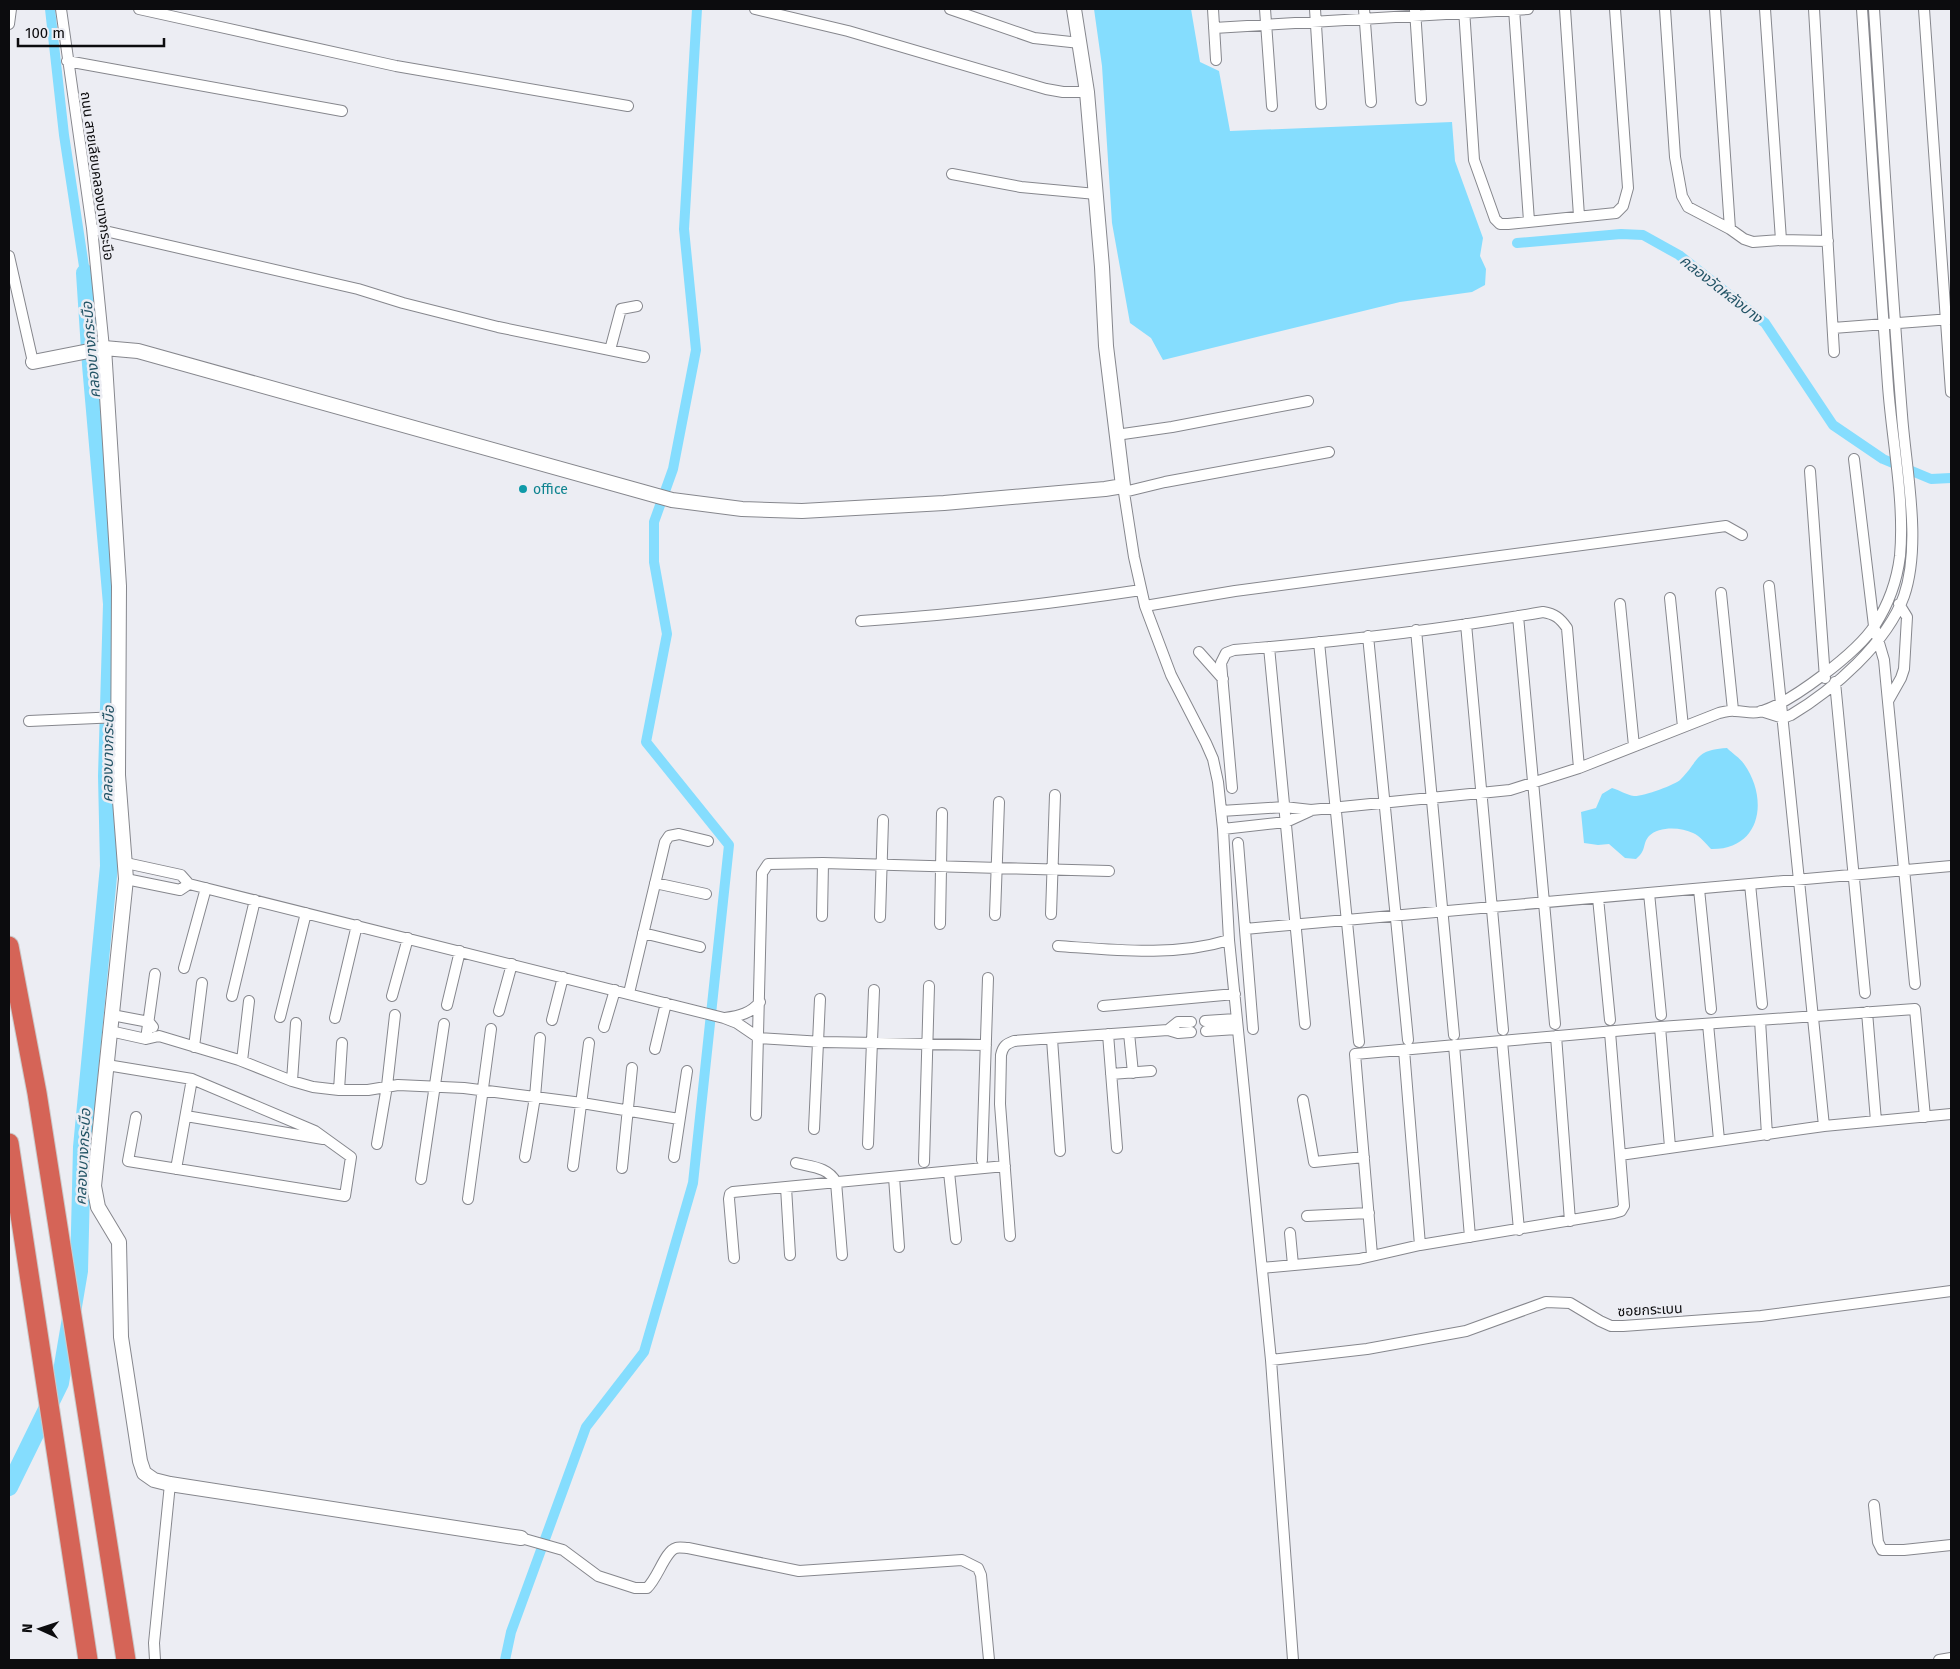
<svg xmlns="http://www.w3.org/2000/svg" width="1960" height="1669" viewBox="0 0 1960 1669" font-family="'Fira Sans','Noto Sans Thai',sans-serif">
<style>
.water{fill:#85ddfe}
.lines{fill:none;stroke-linecap:round;stroke-linejoin:round}
.canal{stroke:#85ddfe;stroke-width:10}
.river{stroke:#85ddfe;stroke-width:18}
.minor-casing{stroke:#86878d;stroke-width:12}
.tertiary-casing{stroke:#86878d;stroke-width:16}
.motorway-casing{stroke:#cacaca;stroke-width:21}
.minor{stroke:#fff;stroke-width:10}
.tertiary{stroke:#fff;stroke-width:14}
.motorway{stroke:#d56457;stroke-width:19}
.culture-dot{fill:#0f9aa8;stroke:#ecedf3;stroke-width:2}
.labels{text-anchor:middle;dominant-baseline:central;stroke-width:5;stroke-linejoin:round;paint-order:stroke}
.street-label{font-size:14px;fill:#0c0c0e;stroke:#ecedf3}
.culture-label{font-size:14px;fill:#0d838f;stroke:#ecedf3;text-anchor:start}
.water-label{font-size:15px;font-style:italic;fill:#235466;stroke:#ecedf3}
</style>
<rect width="100%" height="100%" fill="#ecedf3"/>
<!-- water -->
<path class="water" d="M1094,9H1191L1200,62L1219,71L1230,131L1452,122L1455,161L1483,238L1480,256L1486,269L1485,285L1472,292L1400,302L1163,360L1151,338L1130,323L1112,223L1102,66Z
M1727,748C1732,753 1740,758 1744,764C1769,799 1761,850 1711,849C1706,844 1700,836 1693,833C1681,827 1659,826 1649,836C1642,844 1647,850 1636,859L1625,858L1609,844L1598,845L1584,843L1581,812L1596,808L1602,794L1612,788C1620,790 1626,795 1634,796C1641,797 1676,785 1681,779C1700,760 1694,750 1727,748Z"/>
<g class="lines">
<!-- canal -->
<path class="canal" d="M50,9L64,135L85,273
M1517,243L1621,234L1643,235L1679,255L1765,323L1833,425L1883,459L1931,479L1951,478
M505,1660L511,1632L586,1427L644,1352L693,1183L729,845L646,742L667,634L654,562V522L673,469L696,350L684,229L697,9"/>
<!-- river -->
<path class="river" d="M9,1487L60,1383L79,1271L82,1147L109,866L107,776L112,604L91,365L85,273"/>
<!-- minor casing -->
<g class="minor-casing">
<path id="minor" d="M61,9L92,228L104,348
M139,9L396,66L628,106
M755,9L848,31L1046,89L1063,92H1087
M950,9L1034,38L1080,43
M1213,9L1216,60
M1265,9L1272,106
M1315,9L1321,104
M1364,9L1371,102
M1464,9L1474,160L1495,219L1500,224H1508L1616,213L1623,206L1628,188L1615,9
M1514,9L1529,221
M1565,9L1579,216
M1665,9L1675,157L1682,196L1688,207L1730,229L1744,239L1753,242L1781,240L1828,241
M1715,9L1730,229
M1765,9L1781,240
M1814,9L1834,352
M1924,9L1951,392
M1415,10L1421,100
M9,24L11,9
M1214,28L1528,9
M67,61L342,111
M952,174L1021,187L1096,194
M92,228L358,289L403,303L498,327L644,357
M9,256L33,362
M1833,328L1951,319
M610,350L621,309L637,306
M1116,435L1172,427L1308,401
M1854,459L1874,626L1884,660L1915,984
M1810,471L1825,678
M1123,486L1134,557L1145,606L1171,675L1206,743L1213,759L1218,782L1223,829L1229,940L1271,1360L1293,1660
M1124,492L1165,482L1329,452
M1769,586L1824,1126
M1721,593L1733,710
M1670,598L1683,727
M1620,604L1634,746
M1145,606L1235,591L1726,526L1742,535
M1518,616L1555,1024
M861,621C955,615 1048,604 1141,590
M1466,624L1503,1030
M1416,630L1454,1035
M1368,636L1408,1040
M1319,642L1359,1042
M1269,647L1305,1024
M1199,652L1223,679
M1835,682L1865,993
M1888,701L1901,678L1904,669L1907,617L1899,604
M1761,711L1783,718L1791,715C1833,690 1887,643 1904,596C1922,543 1906,470 1902,415C1891,279 1883,144 1874,9
M29,721L119,717
M1232,788L1221,663L1226,653L1234,650C1337,642 1441,630 1543,612C1555,614 1560,618 1567,628L1579,768
M1221,811L1284,807L1311,810L1510,790L1579,768L1719,713C1725,712 1730,710 1735,711C1744,711 1751,714 1759,712C1790,704 1858,652 1875,625C1888,605 1897,580 1900,556C1905,501 1892,441 1888,386C1879,260 1870,135 1862,9
M1223,829L1286,822L1310,811
M1238,843L1253,1029
M126,863L181,875L189,884L724,1018L737,1023L759,1038L823,1042L986,1045
M126,879L180,890L189,884
M655,883L706,894
M1750,884L1762,1004
M1699,889L1711,1009
M1649,893L1661,1015
M1598,898L1610,1020
M1051,914L1055,795
M995,915L999,802
M822,916L823,863
M880,917L883,820
M940,924L942,813
M1245,929L1951,866
M643,933L700,947
M1058,946C1115,950 1174,957 1229,940
M184,968L206,888
M629,993L665,842L669,836L679,834L708,841
M232,996L255,900
M392,996L408,938
M447,1005L460,951
M1103,1006L1235,994
M499,1011L512,964
M1867,1012L1876,1121
M112,1015L149,1022L153,1027
M280,1017L306,913
M335,1018L357,925
M725,1018C740,1016 751,1013 760,1002
M552,1020L563,977
M1760,1020L1767,1135
M1205,1021L1236,1019
M1708,1024L1719,1140
M604,1027L615,990
M1660,1027L1670,1147
M1168,1030L1178,1022H1191
M110,1031L146,1039L159,1036L239,1060L292,1081L313,1087L339,1090H368L398,1085L464,1088L582,1103L679,1119
M1206,1031L1237,1029
M1610,1032L1620,1155
M1129,1033L1133,1073
M1108,1034L1117,1148
M1556,1036L1570,1221
M146,1039L155,974
M1052,1039L1060,1151
M1502,1041L1519,1230
M1454,1045L1470,1237
M194,1047L202,983
M655,1049L666,1003
M1404,1050L1420,1245
M242,1061L249,1001
M107,1065L192,1079L315,1131L351,1157L345,1196L128,1161L136,1117
M1111,1074L1151,1071
M292,1081L296,1023
M339,1090L342,1043
M1303,1100L1314,1162L1364,1157
M756,1115L762,873L768,864L823,863L1109,871
M186,1116L323,1139
M814,1129L820,999
M377,1144L387,1086L395,1015
M868,1144L874,990
M525,1157L535,1097L540,1038
M674,1157L687,1071
M982,1160L988,978
M924,1162L929,986
M796,1163C812,1167 828,1167 836,1182L842,1255
M573,1166L589,1043
M622,1168L632,1068
M176,1169L192,1079
M949,1172L956,1239
M894,1177L899,1247
M421,1179L444,1024
M786,1187L790,1255
M468,1199L491,1029
M1307,1216L1369,1213
M1290,1233L1293,1265
M1010,1236L1000,1104L1001,1055C1003,1046 1006,1044 1014,1041L1168,1030L1178,1033L1191,1032
M1372,1255L1355,1054L1660,1027L1915,1009L1925,1117
M734,1258L729,1199L730,1194L733,1192L1005,1166
M1262,1268L1359,1259L1420,1245L1614,1213L1621,1211L1624,1206L1620,1155L1824,1126L1951,1114
M1271,1360L1367,1349L1466,1331L1546,1302L1570,1303L1600,1321L1611,1326H1623L1761,1316L1951,1291
M1874,1505L1878,1542L1882,1550H1904L1951,1545
M521,1538L563,1550L598,1576L635,1588H647C658,1578 665,1551 676,1548C679,1547 685,1548 688,1548L799,1571L962,1560L978,1568L981,1575L989,1660
M155,1660L154,1643L170,1484
M1939,1660L1951,1658"/>
</g>
<!-- tertiary casing -->
<g class="tertiary-casing">
<path id="tertiary" d="M104,348L119,586L118,775L126,879L94,1186L98,1207L119,1242L121,1337L140,1461L144,1473L154,1480L170,1484L521,1538
M33,362L104,348L138,351L672,500L742,509L802,511L944,503L1105,489L1123,486L1106,346L1102,267L1087,92L1074,9"/>
</g>
<!-- motorway casing -->
<g class="motorway-casing">
<path id="motorway" d="M9,946L37,1093L126,1660
M9,1143L88,1660"/>
</g>
<!-- minor -->
<use href="#minor" class="minor"/>
<!-- tertiary -->
<use href="#tertiary" class="tertiary"/>
<!-- motorway -->
<use href="#motorway" class="motorway"/>
</g>
<!-- markers -->
<circle class="culture-dot" cx="523" cy="489" r="5"/>
<g class="labels">
<!-- street labels -->
<g class="street-label">
<text transform="translate(97 176) rotate(82)">ถนน สายเลียบคลองบางกระบือ</text>
<text transform="translate(1650 1310) rotate(-3)">ซอยกระเบน</text>
</g>
<!-- culture labels -->
<g class="culture-label">
<text x="533" y="489">office</text>
</g>
<!-- water labels -->
<g class="water-label">
<text transform="translate(1721 289) rotate(38)">คลองวัดหลังบาง</text>
<text transform="translate(91 350) rotate(-95)">คลองบางกระบือ</text>
<text transform="translate(108 754) rotate(-89)">คลองบางกระบือ</text>
<text transform="translate(83 1157) rotate(-87)">คลองบางกระบือ</text>
</g>
</g>
<!-- border -->
<rect width="1960" height="1669" fill="none" stroke="#0c0c0e" stroke-width="20"/>
<!-- north arrow -->
<g transform="translate(40 1629) rotate(273)" stroke="#ecedf3" stroke-width="4" paint-order="stroke">
<path d="M0-4L9 19L0 12L-9 19Z" fill="#0c0c0e"/>
<text y="-8" font-size="14" font-weight="bold" text-anchor="middle" fill="#0c0c0e">N</text>
</g>
<!-- scale -->
<path d="M18 38v8h146v-8" fill="none" stroke="#0c0c0e" stroke-width="2.5"/>
<text x="25" y="38" font-size="15" fill="#0c0c0e" stroke="#ecedf3" stroke-width="4" paint-order="stroke">100 m</text>
</svg>
